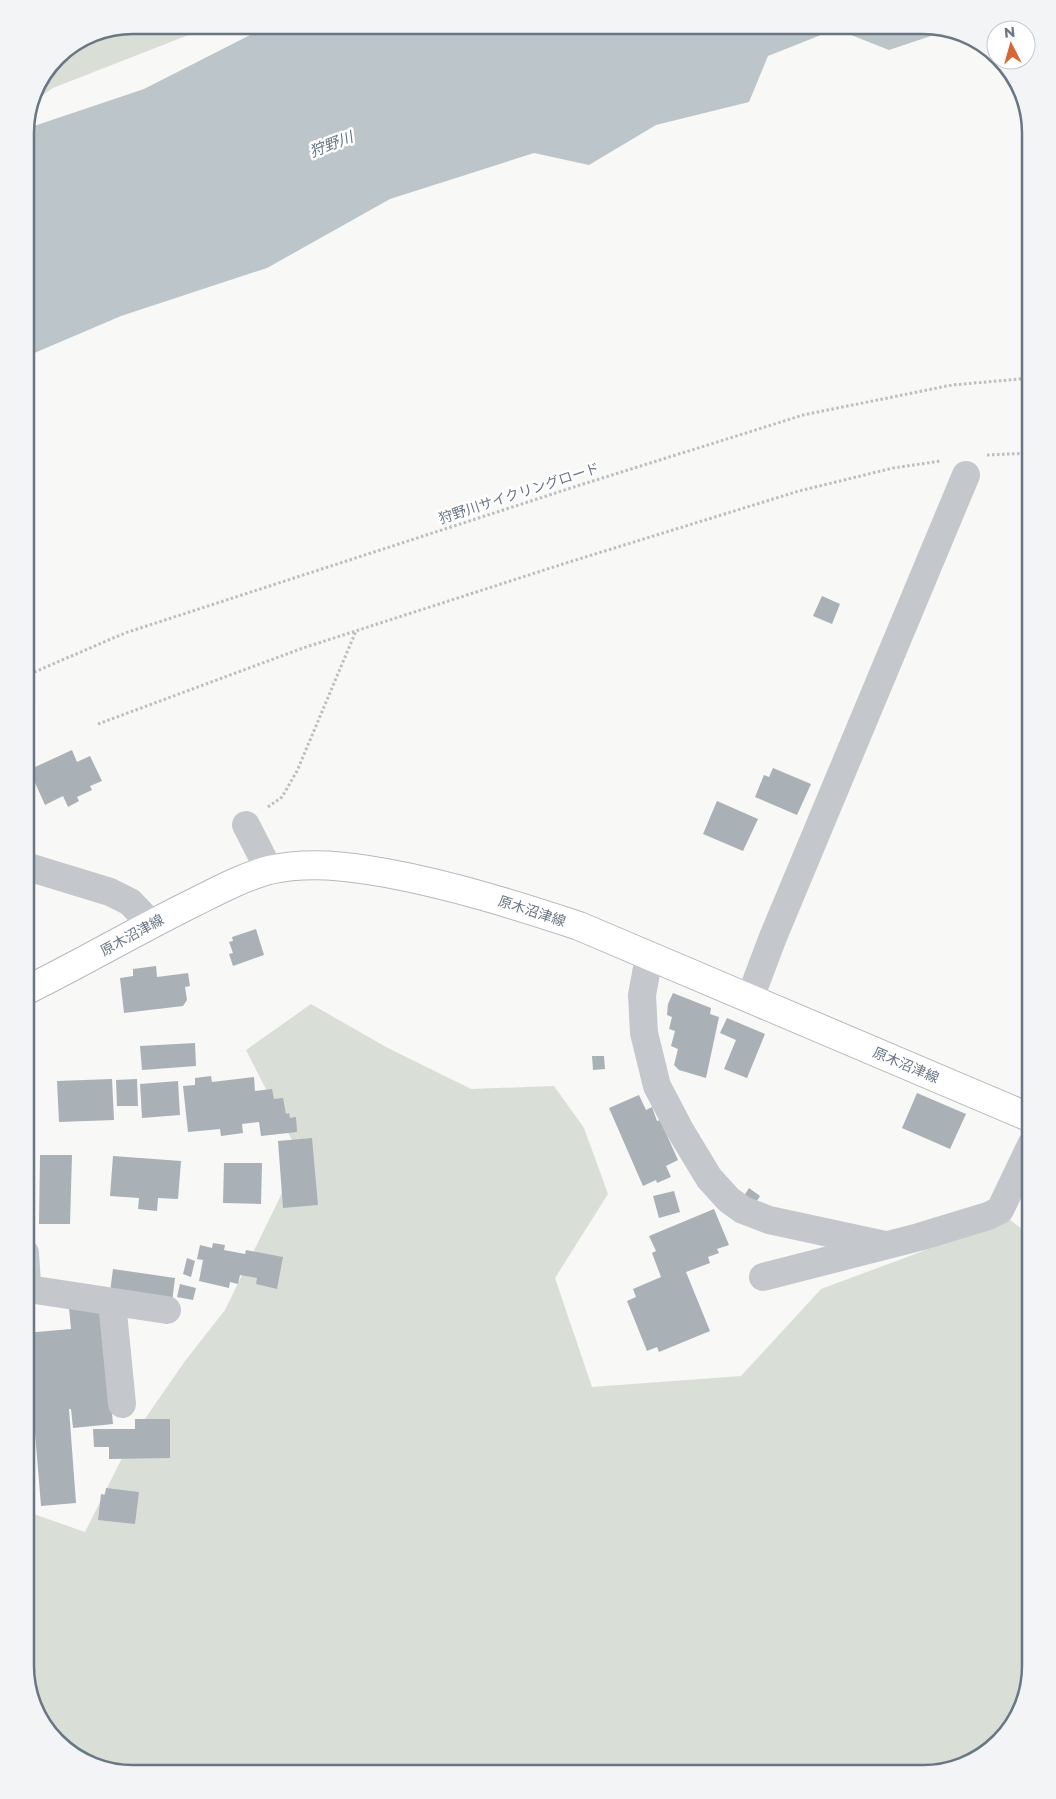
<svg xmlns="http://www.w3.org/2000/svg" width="1056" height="1799" viewBox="0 0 1056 1799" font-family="Montserrat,'Noto Sans JP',sans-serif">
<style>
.green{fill:#d9dfd7}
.water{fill:#bcc5ca}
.building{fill:#a9b0b6}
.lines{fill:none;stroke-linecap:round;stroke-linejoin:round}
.major-casing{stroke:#b5b9bd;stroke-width:30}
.path{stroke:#bcbec1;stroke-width:3;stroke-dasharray:2.5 2.5;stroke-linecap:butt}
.minor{stroke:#c4c7cb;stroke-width:28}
.major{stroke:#fff;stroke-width:28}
.labels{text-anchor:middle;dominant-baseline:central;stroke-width:5;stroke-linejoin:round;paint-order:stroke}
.street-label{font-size:14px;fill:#697684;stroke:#fff}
.water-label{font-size:15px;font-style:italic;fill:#65777f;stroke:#fff}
.rim{fill:none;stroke:#697684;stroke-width:2.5}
</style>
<rect width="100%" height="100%" fill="#f8f8f6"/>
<!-- green -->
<path class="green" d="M133,25H214L53,88L30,104L33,91L57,56L92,33Z
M311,1004L386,1047L471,1089L554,1086L584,1128L608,1194L555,1278L592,1387L741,1376L821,1289L1009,1219L1031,1236V1667L1013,1726L971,1763L923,1774H126L73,1756L36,1714L25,1666V1511L85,1532L133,1436L185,1361L225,1310L300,1156L246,1050Z"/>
<!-- water -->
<path class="water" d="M270,25H931L946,31L889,50L836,29L768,56L749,102L656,125L589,165L534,153L390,199L267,268L121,316L25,357V129L144,89Z"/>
<!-- building -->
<path class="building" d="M822,596L840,604L832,624L813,616Z
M72,750L77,762L90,756L102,781L90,786L92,790L77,797L79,801L68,807L63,796L45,805L32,776L33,768Z
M773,768L811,784L797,815L755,797L764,775L769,777Z
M717,801L758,819L743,851L703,834Z
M256,929L264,955L233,966L229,954L233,953L229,942L233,941L232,937Z
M156,966L157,977L188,973L190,986L185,987L187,1000L183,1006L124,1013L120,978L133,976V969Z
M673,993L711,1008L710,1014L719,1017L706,1078L679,1070L674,1065L678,1049L671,1046L675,1031L669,1029L672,1017L667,1015L668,1004Z
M727,1018L765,1034L747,1078L724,1069L736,1040L720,1033Z
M195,1043L196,1066L142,1070L140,1046Z
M592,1056H604L605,1069L593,1070Z
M211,1076L212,1082L254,1077L255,1091L272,1089L274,1099L283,1098L286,1114L289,1113L290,1118L296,1117L297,1132L261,1136L259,1122L242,1124L243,1133L221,1136L220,1129L188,1132L183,1086L195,1085V1078Z
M112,1079L114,1120L59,1122L57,1081Z
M137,1079L138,1106H117L116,1080Z
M178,1081L180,1115L142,1118L140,1084Z
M917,1093L966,1114L950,1149L902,1128Z
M639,1095L646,1110L652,1107L657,1121L660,1120L678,1160L666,1166L671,1177L657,1183L656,1180L643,1186L609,1108Z
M312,1138L318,1205L283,1208L278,1141Z
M40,1155H72L70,1224H39Z
M113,1156L181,1161L178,1199L158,1198L157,1211L138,1209L139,1198L110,1196Z
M224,1163H262L261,1204L223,1203Z
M749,1188L760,1196L755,1204L744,1196Z
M674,1191L680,1212L659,1218L653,1196Z
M714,1209L729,1245L717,1249L719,1253L708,1257L710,1263L686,1272L710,1331L659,1352L657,1347L647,1351L627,1301L636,1297L633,1289L661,1277L652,1253L656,1251L649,1236Z
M213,1243L225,1245L224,1250L245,1254L246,1250L283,1257L277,1289L256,1284L257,1278L240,1275L238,1284L230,1282L229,1288L199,1281L203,1260L197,1259L200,1245L212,1248Z
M187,1258L195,1261L191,1277L183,1274Z
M113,1269L175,1278L172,1302L110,1292Z
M180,1284L196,1288L193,1300L177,1297Z
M69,1308L103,1313L113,1424L73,1428L71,1409H69L76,1503L41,1506L32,1396H29L25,1333L71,1329Z
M135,1419H170V1458L109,1459V1447H94L93,1429H135Z
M106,1488L139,1492L135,1524L98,1520L101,1494L105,1495Z"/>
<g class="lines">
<!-- major casing -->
<g class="major-casing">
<path id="major" d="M25,991C82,963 136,931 193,903C217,891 243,877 269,870C308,861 347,866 386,873C452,885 515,905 579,926L1031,1118"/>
</g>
<!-- path -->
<path class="path" d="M987,455L1031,453
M25,676L125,633L574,487L803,415L952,385L1031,378
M98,724L303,648L566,563L799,491L893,468L941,461
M268,807L282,797L297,771L356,631"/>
<!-- minor -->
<path class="minor" d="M246,825L269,870
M25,866L110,892L130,902L151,924
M649,957L642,995L644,1033L657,1086L680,1130L709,1178L729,1200L743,1210L769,1220L885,1245
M750,998L773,937L966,475
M25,1253L27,1284L35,1290L167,1310
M763,1277L919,1237L988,1216L1000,1210L1031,1145
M112,1302L122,1404"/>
<!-- major -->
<use href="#major" class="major"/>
</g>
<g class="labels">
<!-- street labels -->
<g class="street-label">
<text transform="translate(519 493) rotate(-18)">狩野川サイクリングロード</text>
<text transform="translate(532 911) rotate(18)">原木沼津線</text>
<text transform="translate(132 935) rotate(-29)">原木沼津線</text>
<text transform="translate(906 1065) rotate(23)">原木沼津線</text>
</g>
<!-- water labels -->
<g class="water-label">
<text transform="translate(331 144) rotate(-21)">狩野川</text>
</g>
</g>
<!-- crop -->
<path d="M0 0H1056V1799H0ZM133 34H923A99 99 0 0 1 1022 133V1666A99 99 0 0 1 923 1765H133A99 99 0 0 1 34 1666V133A99 99 0 0 1 133 34Z" fill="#f3f4f5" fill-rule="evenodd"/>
<path class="rim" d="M133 34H923A99 99 0 0 1 1022 133V1666A99 99 0 0 1 923 1765H133A99 99 0 0 1 34 1666V133A99 99 0 0 1 133 34Z"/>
<!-- north arrow -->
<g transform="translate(1011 45) rotate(354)"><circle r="24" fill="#ffffff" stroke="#c3c8ce"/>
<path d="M0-4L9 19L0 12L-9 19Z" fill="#d76637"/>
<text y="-8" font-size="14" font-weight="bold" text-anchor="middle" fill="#697684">N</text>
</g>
</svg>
